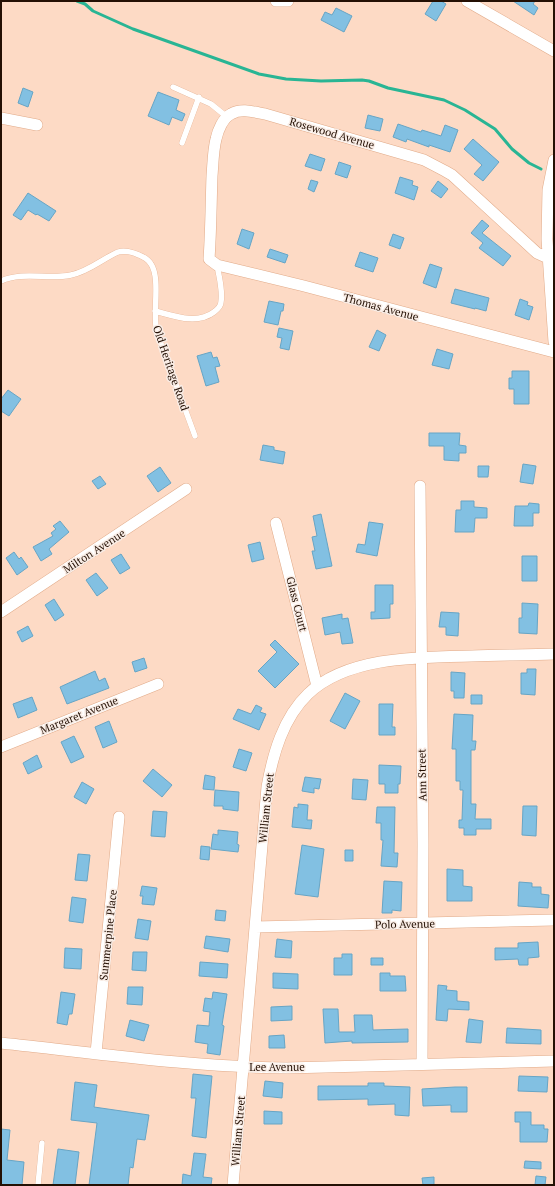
<svg xmlns="http://www.w3.org/2000/svg" width="555" height="1186" viewBox="0 0 555 1186" font-family="'PT Serif',serif">
<style>
.lines{fill:none;stroke-linecap:round;stroke-linejoin:round}
.stream{stroke:#29b594;stroke-width:3}
.building{fill:#82c0e2;stroke:#67a5c5}
.lane-casing{stroke:#e1aa88;stroke-width:6}
.street-casing{stroke:#e1aa88;stroke-width:12}
.lane{stroke:#fff;stroke-width:5.5}
.street{stroke:#fff;stroke-width:11}
.labels{text-anchor:middle;dominant-baseline:central;stroke-width:3;stroke-linejoin:round;paint-order:stroke}
.street-label{font-size:11px;fill:#241004;stroke:#f9ede6}
</style>
<rect width="100%" height="100%" fill="#fddac5"/>
<g class="lines">
<!-- stream -->
<path class="stream" d="M77,1L85,4L93,11L133,29L259,74L286,79L321,81L362,80L369,81L388,88L444,100L465,110L495,129L512,149L529,163L541,169"/>
</g>
<!-- building -->
<path class="building" d="M433,1H441L446,4L436,21L425,14Z
M513,1H535L533,4L538,8L534,15Z
M336,8L352,16L344,32L321,20L325,12L332,15Z
M23,88L33,92L28,107L18,103Z
M158,92L179,100L176,110L185,114L182,121L172,117L169,125L148,116Z
M368,115L383,119L380,131L365,128Z
M398,124L421,132L422,130L441,136L445,125L458,130L450,152L429,145V147L407,139L406,142L393,137Z
M473,139L499,162L483,181L474,174L482,165L464,149Z
M310,154L325,159L321,171L305,166Z
M339,162L351,166L347,178L335,174Z
M400,177L413,181L412,185L418,187L414,200L395,193Z
M311,180L318,182L314,192L308,189Z
M438,181L448,189L441,198L431,191Z
M28,193L56,211L49,221L37,214L36,215L28,210L21,220L13,215Z
M482,220L489,226L482,233L511,256L503,266L479,248L483,243L471,233Z
M242,229L254,233L249,249L237,244Z
M393,234L404,238L400,249L389,245Z
M270,249L288,255L285,263L267,257Z
M360,252L378,258L373,272L355,266Z
M430,264L442,268L436,288L423,283Z
M455,289L489,298L486,311L475,308V309L451,303Z
M520,299L528,302L527,305L533,307L529,320L515,315Z
M269,301L284,304L283,311H281L278,325L264,322Z
M279,328L293,331L289,350L280,348L282,338L277,337Z
M377,330L386,335L379,351L369,347Z
M437,349L453,354L449,369L432,365Z
M211,352L213,358L217,357L220,366L215,367L219,382L206,386L197,356Z
M512,371H529V404H514V389H509V378H512Z
M8,390L21,399L9,416L1,411V399Z
M429,433H460L459,445L466,446V453H459V461L444,460V446H429Z
M263,445L274,447V450L285,452L283,464L260,460Z
M523,464L536,466L533,484L520,482Z
M478,466H489L488,477H478Z
M160,467L171,483L158,492L147,476Z
M100,476L106,484L98,489L92,481Z
M461,501H474V507L487,508V518H475L474,532H455L456,510H461Z
M529,503L539,504V513H533V526H514L515,506H528Z
M321,514L332,566L316,569L312,551H315L312,537L317,536L313,516Z
M60,521L69,532L49,549L52,554L41,561L33,547L53,536L51,533L56,529L53,526Z
M369,522L383,524L377,556L356,552L358,544L365,545Z
M260,542L264,559L252,562L248,545Z
M14,552L19,559L21,557L28,567L17,575L6,558Z
M121,554L130,568L120,574L111,560Z
M522,556H537V581H522Z
M96,573L108,588L97,596L86,580Z
M375,585H393V604H390V618L371,619V612H375Z
M54,599L64,615L55,621L45,605Z
M522,603L538,604L537,634L519,633V618H522Z
M441,612L459,613L458,636L446,635V627H439Z
M342,614V619L348,618L353,643L342,644L340,632L325,635L322,618Z
M28,626L33,636L22,642L17,632Z
M275,640L299,664L275,688L258,671L277,652L270,645Z
M144,658L147,668L135,672L132,662Z
M527,669H536L535,695L521,694V673H527Z
M95,671L99,681L105,678L109,688L67,704L60,687Z
M451,672L465,673L464,698H454V691H451Z
M345,693L360,701L345,729L330,721Z
M471,695H482V704H471Z
M32,697L37,710L18,718L13,704Z
M379,704H393L392,727H395V735H379Z
M256,705L262,708L260,712L266,714L259,730L233,719L238,709L251,714Z
M454,714L473,715L472,741H476L475,750H471V804H476L475,819H491V829H476V835H464V828H459V820H462L463,790H460V781H456V749H452Z
M109,721L117,742L103,748L95,727Z
M74,736L84,757L71,763L61,742Z
M239,749L252,753L246,771L233,767Z
M37,755L42,767L28,774L23,763Z
M379,765L401,766L400,784H398V793H385V784H379Z
M153,769L172,785L162,797L143,781Z
M205,775L215,777L214,790L203,789Z
M305,777L321,779L319,789L314,788V793L302,791Z
M353,779L368,780L366,800L352,799Z
M82,782L94,789L86,804L74,797Z
M215,790L239,792L238,811L223,809V806H214Z
M298,804L308,805L307,820H312L311,829L292,827L294,807L298,808Z
M523,806H537L536,836L522,835Z
M377,807H395L394,853H398L397,867L381,866L383,840H381V823H376Z
M153,811L167,812L165,837L151,836Z
M218,830L238,832L237,844L239,845L238,852L211,849L213,834L218,835Z
M302,845L324,849L318,897L295,894Z
M201,846L210,847L209,860L200,859Z
M345,850H353V861H345Z
M78,854L90,855L87,881L75,880Z
M447,869L463,870V886L472,887V901H447Z
M384,881L402,882L401,911L392,910V913H382Z
M519,882L532,883V887H541V894L549,895L548,908L518,906Z
M142,886L157,888L154,905L142,904L143,896H140Z
M72,897L86,899L83,923L69,921Z
M216,910L226,911L225,921L215,920Z
M138,919L151,921L148,940L135,938Z
M206,936L230,939L228,952L204,948Z
M277,939L292,941L291,958L275,957Z
M538,942L539,957L528,958V965H519L518,959L495,960V948H518V943Z
M65,948L82,949L81,969L64,968Z
M133,952H147L146,971L132,970Z
M342,954H352V975H334V958H342Z
M371,958H383V965H371Z
M200,962L228,964L227,978L199,976Z
M273,973L298,974V989L273,988Z
M380,973H390V976H405L406,991H380Z
M438,985L447,986L446,990L457,991V1001L469,1002V1010L448,1009L447,1021L436,1020Z
M128,987H143L142,1005L127,1004Z
M61,992L75,994L72,1014H69L67,1025L57,1023Z
M213,992L227,994L222,1025L224,1026L220,1055L207,1053L208,1044L195,1042L197,1025L209,1026L210,1012L203,1011L205,998L212,999Z
M292,1006V1020L271,1021V1007Z
M323,1009H338L339,1032H355L354,1015H372L373,1030L408,1029V1042L352,1043V1041L325,1043Z
M469,1019L483,1021L481,1043L466,1042Z
M130,1020L149,1025L144,1041L126,1036Z
M507,1028L541,1030V1044L506,1043Z
M284,1035L285,1048H269V1036Z
M193,1074L212,1076L206,1138L192,1136L196,1098H191Z
M519,1076L548,1077L547,1092L518,1091Z
M265,1081L283,1083L282,1098L263,1096Z
M75,1082L97,1085L94,1107L149,1115L145,1140L137,1139L133,1168L130,1167L128,1185H89L97,1123L71,1120Z
M368,1083H384V1086L410,1087L409,1116L395,1115V1104L368,1105V1099L318,1100V1086H368Z
M455,1087H467V1112H451V1105L423,1106L422,1089Z
M264,1111L282,1112V1124H264Z
M515,1112H531V1125H544V1129H548L547,1142H520V1122H515Z
M1,1129L10,1130L7,1160L24,1162L22,1185H1Z
M58,1149L79,1152L75,1185H53Z
M194,1153L206,1154L203,1177L212,1178L211,1185H182L183,1174L191,1176Z
M525,1161L541,1162V1169L524,1168Z
M536,1176L546,1177L545,1185H535Z
M434,1177V1185H423L422,1178Z"/>
<g class="lines">
<!-- lane casing -->
<g class="lane-casing">
<path id="lane" d="M173,87L211,104L227,117
M182,143L199,97
M1,281C24,271 48,280 71,275C88,272 102,259 118,252C124,250 133,252 139,255C144,257 148,259 151,264C161,279 152,314 157,333L195,436
M155,311C174,316 197,325 214,312C218,309 221,306 221,302C223,290 219,277 217,265
M38,1185L42,1143"/>
</g>
<!-- street casing -->
<g class="street-casing">
<path id="street" d="M276,1H288
M467,1L554,51
M1,118L37,125
M554,160L548,190L547,239L554,342
M548,258L537,253L452,175L445,171L424,160L265,114C254,112 241,108 231,114C223,118 218,130 216,139C213,151 213,164 212,176C211,204 211,232 209,259L217,265L304,286L554,352
M420,486L423,844L422,1064
M276,523L317,686
M1,612L186,489
M1,747L158,684
M255,927L554,920
M1,1043C96,1053 191,1067 287,1068L554,1061
M96,1053L119,817
M233,1185L267,787C273,754 283,718 308,694C347,656 421,657 472,656C499,655 527,655 554,654"/>
</g>
<!-- lane -->
<use href="#lane" class="lane"/>
<!-- street -->
<use href="#street" class="street"/>
</g>
<g class="labels">
<!-- street labels -->
<g class="street-label">
<text transform="translate(332 133) rotate(16)">Rosewood Avenue</text>
<text transform="translate(381 307) rotate(15)">Thomas Avenue</text>
<text transform="translate(171 368) rotate(71)">Old Heritage Road</text>
<text transform="translate(94 551) rotate(-33)">Milton Avenue</text>
<text transform="translate(297 604) rotate(76)">Glass Court</text>
<text transform="translate(79 715) rotate(-22)">Margaret Avenue</text>
<text transform="translate(422 775) rotate(-91)">Ann Street</text>
<text transform="translate(266 808) rotate(-84)">William Street</text>
<text transform="translate(405 924) rotate(-1)">Polo Avenue</text>
<text transform="translate(108 935) rotate(-84)">Summerpine Place</text>
<text x="277" y="1067">Lee Avenue</text>
<text transform="translate(238 1131) rotate(-85)">William Street</text>
</g>
</g>
<!-- border -->
<rect width="555" height="1186" fill="none" stroke="#241004" stroke-width="4"/>
</svg>
